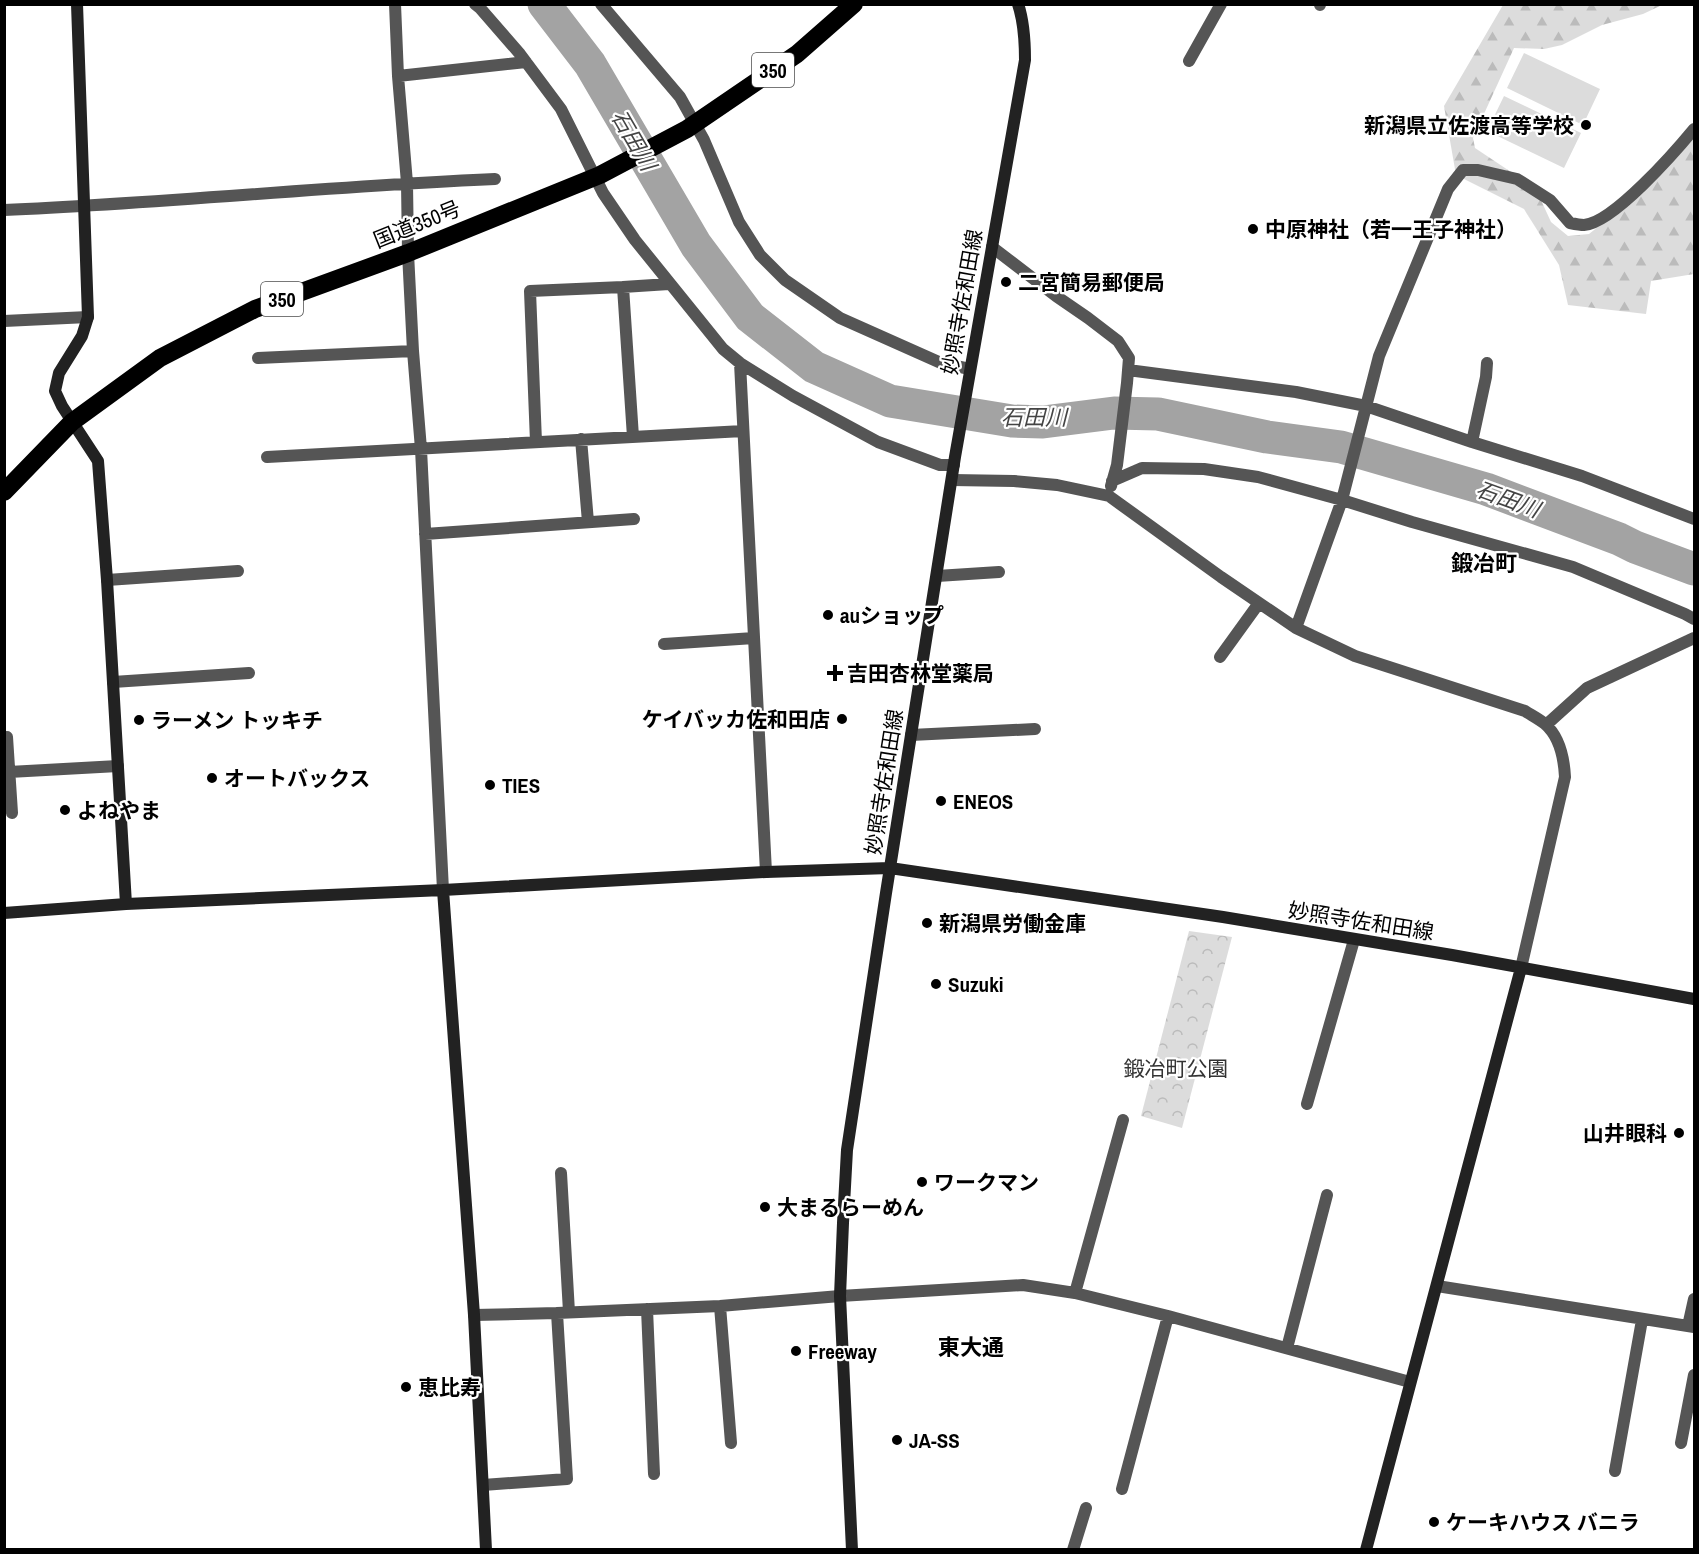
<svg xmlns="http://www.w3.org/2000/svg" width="1699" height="1554" viewBox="0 0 1699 1554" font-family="'Archivo Narrow','Noto Sans JP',sans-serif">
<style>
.forest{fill:url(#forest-firs)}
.park{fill:url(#park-crowns)}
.pitch{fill:#dcdcdc}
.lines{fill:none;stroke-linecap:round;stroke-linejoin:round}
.river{stroke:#a3a3a3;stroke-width:33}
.street{stroke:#555;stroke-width:12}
.secondary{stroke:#222;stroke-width:12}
.highway{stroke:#000;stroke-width:18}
.poi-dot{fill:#000;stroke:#fff;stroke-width:2}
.labels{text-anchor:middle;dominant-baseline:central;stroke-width:4.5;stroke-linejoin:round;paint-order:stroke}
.shield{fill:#fff;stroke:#4c4c4c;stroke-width:1.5}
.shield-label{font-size:20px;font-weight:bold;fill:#000}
.poi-label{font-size:21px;font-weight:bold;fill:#000;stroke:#fff;text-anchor:start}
.street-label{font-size:21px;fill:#000;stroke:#fff}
.park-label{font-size:21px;fill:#333;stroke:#fff}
.water-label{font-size:22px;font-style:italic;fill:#444;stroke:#fff}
.neighbourhood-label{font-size:22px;font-weight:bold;fill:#000;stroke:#fff}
</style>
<defs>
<pattern id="forest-firs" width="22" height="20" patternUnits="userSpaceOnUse" patternTransform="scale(1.5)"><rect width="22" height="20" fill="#dcdcdc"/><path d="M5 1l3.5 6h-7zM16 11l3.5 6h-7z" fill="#bbb"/></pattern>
<pattern id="park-crowns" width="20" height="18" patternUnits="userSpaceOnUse" patternTransform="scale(1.5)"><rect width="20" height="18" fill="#dcdcdc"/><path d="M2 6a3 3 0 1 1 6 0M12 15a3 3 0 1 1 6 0" fill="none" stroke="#bbb"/></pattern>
</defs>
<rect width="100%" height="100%" fill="#fff"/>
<!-- forest -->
<path class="forest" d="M1503,5H1662L1643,14L1602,25L1562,45L1544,49L1514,48L1473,138L1475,148L1523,180L1540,198L1551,222L1568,236L1589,234L1634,198L1694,131V274L1651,281L1646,314L1568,305L1559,265L1524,209L1456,175L1444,106Z"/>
<!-- park -->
<path class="park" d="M1189,931L1232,937L1182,1128L1141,1116Z"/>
<!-- pitch -->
<path class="pitch" d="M1524,53L1600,89L1583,125L1507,88Z
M1504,96L1581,133L1564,168L1487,131Z"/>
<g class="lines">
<!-- river -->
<path class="river" d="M544,4L590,64L696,245L750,317L814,367L890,401L1012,421L1043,422L1114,413L1158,414L1267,437L1341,447L1486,489L1619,539L1635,547L1694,569"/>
<!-- street -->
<path class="street" d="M395,4L398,76L407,183L408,253L413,351L421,449L443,890
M475,4L480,8L520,54L561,109L603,193L635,240L723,349L740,363L793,396L878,442L940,465H954
M601,4L680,97L704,140L739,222L760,255L785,280L840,318L941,363L970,369
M1320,4V5
M1189,61L1221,4
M398,76L526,62
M4,210C168,203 331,186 495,179
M992,247L1056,296L1088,318L1118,341L1129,358L1127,383L1117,465L1111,486
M623,287L633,437
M4,321L88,317
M258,358L413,351
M740,363L766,872
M1128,370L1296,392L1366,406L1472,442L1582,476L1694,519
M581,439L588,522
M536,442L530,291L623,287L669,284
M1472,442L1486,377L1487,363
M267,457L743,431
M952,480L1014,481L1057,485L1109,496L1221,577L1296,628L1355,656L1525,711C1531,715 1539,719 1545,724C1560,737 1564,758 1565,777L1521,968
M1112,481L1142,468L1204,469L1258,477L1342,500L1412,522L1573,567L1685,614L1694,619
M425,534L634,519
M937,576L999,572
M107,580L238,571
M1296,628L1342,500L1379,356L1448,189L1463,170H1478L1517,179L1550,200L1570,223C1575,224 1580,225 1584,225C1613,223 1675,152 1694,129
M664,644L754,638
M1220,657L1259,603
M113,682L249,673
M1546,725L1587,688L1694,638
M911,735L1035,729
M7,737L12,813
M9,772L118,766
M1307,1104L1354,940
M561,1173L569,1312
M1437,1286L1694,1327
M1075,1293L1123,1120
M720,1306L731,1443
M647,1309L654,1474
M474,1315L557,1313L720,1306L840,1296L1023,1285L1075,1293L1168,1316L1410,1382
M1688,1326L1694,1299
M1287,1348L1327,1195
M1681,1443L1694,1375
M1615,1471L1642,1320
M483,1485L567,1479L557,1313
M1122,1489L1168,1316
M1073,1550L1086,1508"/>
<!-- secondary -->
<path class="secondary" d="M77,4L88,317L82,336L59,373L55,391L62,406L98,461L107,580L126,904
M443,890L474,1315L486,1550
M4,913L126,904L443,890L766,872L890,868L1223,917L1452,955L1694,999
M852,1550L840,1296L843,1223L847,1150L886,893L955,457L1025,60C1025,42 1024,22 1018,4
M1366,1550L1521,968"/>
<!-- highway -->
<path class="highway" d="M4,492L72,422L160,358L255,309L408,253L600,175L687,129L797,54L854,4"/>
</g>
<!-- markers -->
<g class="poi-dot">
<circle cx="1586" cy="125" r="6"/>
<circle cx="1253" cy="229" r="6"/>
<circle cx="1006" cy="282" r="6"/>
<circle cx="828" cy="615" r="6"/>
<path d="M832 664h6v6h6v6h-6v6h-6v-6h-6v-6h6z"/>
<circle cx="842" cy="719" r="6"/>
<circle cx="139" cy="720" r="6"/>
<circle cx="212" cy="778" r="6"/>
<circle cx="490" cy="785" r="6"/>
<circle cx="941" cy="801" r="6"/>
<circle cx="65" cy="810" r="6"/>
<circle cx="927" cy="923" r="6"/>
<circle cx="936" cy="984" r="6"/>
<circle cx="1679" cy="1133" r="6"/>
<circle cx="922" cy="1182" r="6"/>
<circle cx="765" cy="1207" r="6"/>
<circle cx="796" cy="1351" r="6"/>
<circle cx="406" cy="1387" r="6"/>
<circle cx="897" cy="1440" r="6"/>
<circle cx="1434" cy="1522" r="6"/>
</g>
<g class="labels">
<!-- shield labels -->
<g class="shield">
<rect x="752" y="53" width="42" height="34" rx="4.5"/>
<rect x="261" y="282" width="42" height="34" rx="4.5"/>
</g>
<g class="shield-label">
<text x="773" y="70">350</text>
<text x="282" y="299">350</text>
</g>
<!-- poi labels -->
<g class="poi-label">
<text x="1574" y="125" text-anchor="end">新潟県立佐渡高等学校</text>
<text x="1265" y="229">中原神社（若一王子神社）</text>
<text x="1018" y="282">二宮簡易郵便局</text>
<text x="840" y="615">auショップ</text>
<text x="847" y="673">吉田杏林堂薬局</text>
<text x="830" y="719" text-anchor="end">ケイバッカ佐和田店</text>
<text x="151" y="720">ラーメン トッキチ</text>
<text x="224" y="778">オートバックス</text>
<text x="502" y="785">TIES</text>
<text x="953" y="801">ENEOS</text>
<text x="77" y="810">よねやま</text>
<text x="939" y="923">新潟県労働金庫</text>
<text x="948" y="984">Suzuki</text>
<text x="1667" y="1133" text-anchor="end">山井眼科</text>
<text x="934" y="1182">ワークマン</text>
<text x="777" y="1207">大まるらーめん</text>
<text x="808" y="1351">Freeway</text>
<text x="418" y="1387">恵比寿</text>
<text x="909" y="1440">JA-SS</text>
<text x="1446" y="1522">ケーキハウス バニラ</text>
</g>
<!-- street labels -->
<g class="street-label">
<text transform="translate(417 224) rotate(-22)">国道350号</text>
<text transform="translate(962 302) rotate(-80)">妙照寺佐和田線</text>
<text transform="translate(884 782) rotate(-81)">妙照寺佐和田線</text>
<text transform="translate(1361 921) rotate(9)">妙照寺佐和田線</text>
</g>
<!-- park labels -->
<g class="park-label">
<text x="1176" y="1068">鍛冶町公園</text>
</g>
<!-- water labels -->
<g class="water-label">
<text transform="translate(634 140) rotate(60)">石田川</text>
<text x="1034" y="417">石田川</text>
<text transform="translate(1508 499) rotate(20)">石田川</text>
</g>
<!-- neighbourhood labels -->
<g class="neighbourhood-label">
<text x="1484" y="563">鍛冶町</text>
<text x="971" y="1347">東大通</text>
</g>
</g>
<!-- border -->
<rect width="1699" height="1554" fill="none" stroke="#000000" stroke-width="12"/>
</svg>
